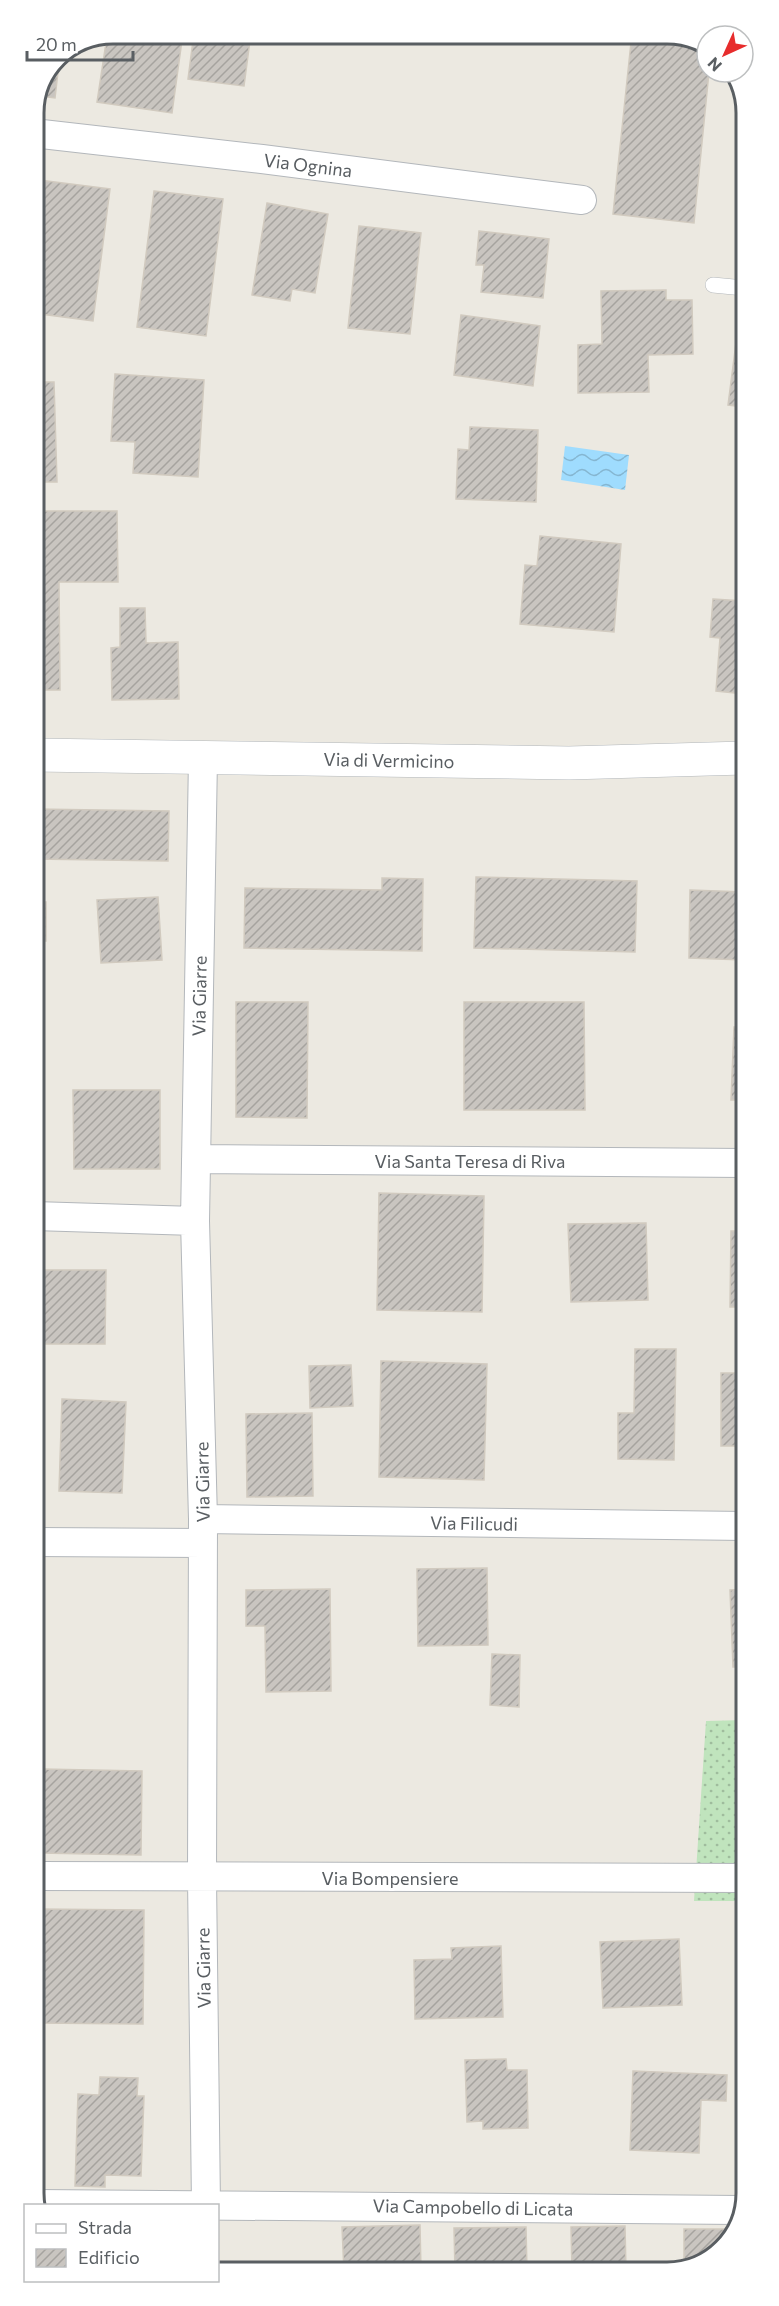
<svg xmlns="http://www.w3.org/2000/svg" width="779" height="2306" viewBox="0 0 779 2306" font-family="Commissioner,sans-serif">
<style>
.grass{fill:url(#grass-dots)}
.water{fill:url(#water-waves)}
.building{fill:url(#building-hatch);stroke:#d1cabf;stroke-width:1.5}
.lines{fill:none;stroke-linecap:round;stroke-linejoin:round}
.service-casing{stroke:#b3b7bb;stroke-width:16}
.minor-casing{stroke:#b3b7bb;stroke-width:30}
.secondary-casing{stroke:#b2b7bb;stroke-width:34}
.service{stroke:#fff;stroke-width:15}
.minor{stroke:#fff;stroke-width:28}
.secondary{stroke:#fff;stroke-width:33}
.labels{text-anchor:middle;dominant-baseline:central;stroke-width:6;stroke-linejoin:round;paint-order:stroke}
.street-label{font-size:18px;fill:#595e62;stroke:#fff}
.rim{fill:none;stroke:#595e62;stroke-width:3}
</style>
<defs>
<pattern id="grass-dots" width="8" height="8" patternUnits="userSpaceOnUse" patternTransform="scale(1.5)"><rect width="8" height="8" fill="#c0e4bd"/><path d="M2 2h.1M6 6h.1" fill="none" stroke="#9fbc9d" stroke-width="1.8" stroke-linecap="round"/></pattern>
<pattern id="water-waves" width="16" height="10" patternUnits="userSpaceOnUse" patternTransform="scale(1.5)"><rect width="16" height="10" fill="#9fdcfe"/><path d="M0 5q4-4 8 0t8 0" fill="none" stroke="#85b6d1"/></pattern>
<pattern id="building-hatch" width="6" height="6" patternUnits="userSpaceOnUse" patternTransform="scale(1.5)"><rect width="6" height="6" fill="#c9c5c0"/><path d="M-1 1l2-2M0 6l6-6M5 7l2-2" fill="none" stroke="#a6a39f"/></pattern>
</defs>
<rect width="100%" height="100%" fill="#ece9e1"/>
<!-- grass -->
<path class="grass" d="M745,1720L746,1901H694L706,1721Z"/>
<!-- water -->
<path class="water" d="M565,446L629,455L625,490L561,480Z"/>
<!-- building -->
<path class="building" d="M113,33H183L172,113L97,102L107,36Z
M194,33H251L244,86L188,79Z
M632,33H672L707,48V72H709L694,223L613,214Z
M60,55L55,98L39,96L57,56Z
M39,180L110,189L93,321L33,313V227Z
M154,191L223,199L206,336L137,327Z
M267,203L328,214L315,293L292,289L290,301L252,295Z
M359,226L421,233L410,334L348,328Z
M479,231L549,239L543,298L481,292L484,265H476Z
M666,290V300H692L693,354L648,355L649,392L578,393V345L602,344L601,291Z
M461,315L540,326L533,386L454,375Z
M737,335L744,336V407L728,405Z
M115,374L204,380L198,477L133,473L135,442L111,441Z
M33,382H54L57,482H34Z
M470,427L538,430L536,502L456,499L458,449L469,450Z
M34,511H117L118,582H59L60,690H34Z
M540,536L621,544L614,632L520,624L525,565L537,566Z
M713,599L744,601V694L716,691L720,638L710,637Z
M120,608H145L146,643L178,642L179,699L112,700L111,648L120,647Z
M34,809L169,811L168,861L34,859Z
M476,877L637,881L635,952L474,948Z
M382,878L423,879L422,951L244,948L245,888L382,890Z
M690,890L744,892V960L689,958Z
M158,897L162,960L101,963L97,900Z
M34,902H46V941H34Z
M236,1002H308L307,1118L236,1117Z
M464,1002H584L585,1110H464Z
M734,1027H745V1100H731Z
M73,1090H160V1169H74Z
M379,1193L484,1196L482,1312L377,1310Z
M646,1223L648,1300L571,1302L568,1224Z
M731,1231H745V1307H730Z
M36,1270H106L105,1344H36Z
M635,1349H676L674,1460L618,1459V1413H634Z
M381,1361L487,1364L484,1480L379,1477Z
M351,1365L353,1406L310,1408L309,1366Z
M721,1373H745V1446H721Z
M62,1399L126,1402L122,1493L59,1491Z
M312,1413L313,1496L247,1497L246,1414Z
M487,1568L488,1645L418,1646L417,1569Z
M330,1589L331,1691L266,1692L265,1626H246V1590Z
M745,1589V1667H733L730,1590Z
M492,1654L520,1655L519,1707L490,1705Z
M41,1769L142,1771L141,1855L40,1853Z
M35,1909L144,1910L143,2024L35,2023Z
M679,1939L682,2005L603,2008L600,1942Z
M501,1946L503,2017L415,2019L414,1960L452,1959L451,1948Z
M506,2059L507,2070H527L528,2128L483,2129V2121L467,2122L465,2060Z
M633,2071L727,2075L726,2101L701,2100L699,2153L630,2150Z
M100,2077L138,2078L137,2096H144L141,2176L105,2175V2187L75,2186L78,2094L99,2095Z
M420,2225L421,2271L344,2272L342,2227Z
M625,2226L626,2271H572L571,2227Z
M526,2227L527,2271H455L454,2228Z
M684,2229H734L729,2242L684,2270Z"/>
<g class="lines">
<!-- service casing -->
<g class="service-casing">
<path id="service" d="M713,285L744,288"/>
</g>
<!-- minor casing -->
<g class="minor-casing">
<path id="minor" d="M33,133L262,159L582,200
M203,758L195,1221L203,1519L202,1878L206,2206
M196,1159L745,1163
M34,1216L195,1221
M203,1519L745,1526
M35,1542L203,1543
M35,1876L746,1878
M36,2204L740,2210"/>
</g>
<!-- secondary casing -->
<g class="secondary-casing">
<path id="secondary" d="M34,755L569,763L744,758"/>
</g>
<!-- service -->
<use href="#service" class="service"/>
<!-- minor -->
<use href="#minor" class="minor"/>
<!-- secondary -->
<use href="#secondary" class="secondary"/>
</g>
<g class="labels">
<!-- street labels -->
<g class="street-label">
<text transform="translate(308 165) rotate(7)">Via Ognina</text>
<text transform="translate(389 760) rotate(1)">Via di Vermicino</text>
<text transform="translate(199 996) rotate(-89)">Via Giarre</text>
<text x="470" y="1161">Via Santa Teresa di Riva</text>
<text transform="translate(202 1482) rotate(-91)">Via Giarre</text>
<text transform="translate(474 1523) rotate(1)">Via Filicudi</text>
<text x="390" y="1878">Via Bompensiere</text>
<text transform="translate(203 1968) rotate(-91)">Via Giarre</text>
<text transform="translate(473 2207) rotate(1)">Via Campobello di Licata</text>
</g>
</g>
<!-- crop -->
<path d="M0 0H779V2306H0ZM113 44H667A69 69 0 0 1 736 113V2193A69 69 0 0 1 667 2262H113A69 69 0 0 1 44 2193V113A69 69 0 0 1 113 44Z" fill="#fff" fill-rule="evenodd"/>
<path class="rim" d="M113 44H667A69 69 0 0 1 736 113V2193A69 69 0 0 1 667 2262H113A69 69 0 0 1 44 2193V113A69 69 0 0 1 113 44Z"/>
<!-- legend -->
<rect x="24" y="2204" width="195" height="78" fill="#ffffff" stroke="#bdbfc0" stroke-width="1.5"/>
<rect x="36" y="2224" width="30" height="9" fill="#ffffff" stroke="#bdbfc0" stroke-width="1.5"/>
<text x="78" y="2234" font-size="18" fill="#595e62">Strada</text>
<rect x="36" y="2249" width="30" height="18" fill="url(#building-hatch)" stroke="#bdbfc0" stroke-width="1.5"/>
<text x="78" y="2264" font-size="18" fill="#595e62">Edificio</text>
<!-- north arrow -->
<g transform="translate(725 54) rotate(225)"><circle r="28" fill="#ffffff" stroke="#bdbfc0" stroke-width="1.5"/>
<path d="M0-4.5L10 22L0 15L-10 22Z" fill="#e72c2c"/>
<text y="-9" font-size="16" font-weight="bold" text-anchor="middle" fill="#595e62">N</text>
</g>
<!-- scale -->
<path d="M27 51v9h106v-9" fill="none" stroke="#595e62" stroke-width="3"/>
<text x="36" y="51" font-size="18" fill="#595e62" stroke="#ffffff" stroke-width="4.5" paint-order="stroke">20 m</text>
</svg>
